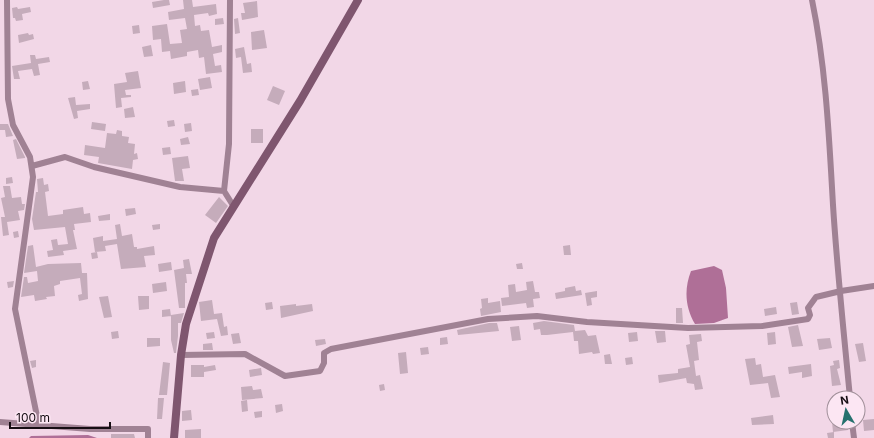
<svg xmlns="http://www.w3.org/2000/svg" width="874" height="438" viewBox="0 0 874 438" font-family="Inter,sans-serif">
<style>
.water{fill:#af6f97}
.building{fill:#c5acbb}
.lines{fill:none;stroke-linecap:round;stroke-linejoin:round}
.street{stroke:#a08294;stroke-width:6}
.secondary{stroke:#7f566f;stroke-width:8}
</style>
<rect width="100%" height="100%" fill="#f2d7e7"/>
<!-- water -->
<path class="water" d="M714,266L722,270L726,288L728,318L714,323L695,324C685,307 684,289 691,271Z
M88,435L97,438H29L31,436Z"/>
<!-- building -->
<path class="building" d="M164,0H169L170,5L153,8L152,2Z
M183,0H192L193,7L216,4L217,14L209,16L208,13L194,15L195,26L200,25L201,31L209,30L212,47L222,45V52L213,54L215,66L221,65L222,72L206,74L204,57L199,58L198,50L187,52V56L171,59L170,51L162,52L161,39L153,40L152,26L167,24L170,44L182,43L180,30L187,29L185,18L169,20L168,12L184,9Z
M257,1L258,17L242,20L241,13H245L243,3Z
M17,7L18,9L30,7L31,12L22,14L23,20L16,21L15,18H13L12,8Z
M223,18L224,24L215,25V19Z
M238,18L240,33L235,34L234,19Z
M139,25L140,33L133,34L132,26Z
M264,30L267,48L252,50L251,32Z
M28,33L29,35L33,34L34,39L19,43L18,35Z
M151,45L153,56L144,57L142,47Z
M244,47L247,64L251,63L252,72L243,73L241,57L236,58L235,49Z
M30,55H35L36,59L49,57L50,62L38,64L40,75L34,76L32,69L18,71L20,79H14L12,66L31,63Z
M138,71L141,88L125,90L126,95H131V97L121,98L122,107L116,108L114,84L127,82L125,73Z
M210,77L212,88L200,90L198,79Z
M88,81L90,89L83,90L82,82Z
M185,81L186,92L174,94L173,83Z
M273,86L285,91L279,105L267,100Z
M198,89L199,95L192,96L191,90Z
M75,97L76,105L90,104V109L77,111L78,118L74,119L68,98Z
M133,107L135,117L125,118L124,109Z
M174,120L175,126L168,127L167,121Z
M92,122L106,124L105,131L91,129Z
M191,123L192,131L185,132L184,124Z
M0,124H8L13,136L6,137L5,130H0Z
M251,129H263V143H251Z
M117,130L122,131V136L129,137L128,143L135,144L134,154L137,153L138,159L133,160L132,169L98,163L99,157L84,155L85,145L105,148L107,133L116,134Z
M188,137L190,144L181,145L180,139Z
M16,139L25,157V158L17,159L13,140Z
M170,147L171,154L163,155L162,148Z
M188,156L190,168L182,169L184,181H175L172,158Z
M12,177L13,183L6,184V178Z
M43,178L44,185L48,184L49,191L45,192L48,216L63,214V210L83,207L84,214L90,213L91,222L74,224L75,230H73L77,249L63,251L64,255L48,257L47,251L53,250L51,240L57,239L58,245L68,244L65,227L34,230L32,219L36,192H38L37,179Z
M3,186H10L12,198L21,197L22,204H25L24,210L18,211L20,220L7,222L9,235L3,236L1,217H5L1,198L5,197Z
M219,197L228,206L216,223L205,215Z
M135,208L136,214L126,216L125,209Z
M110,214V220L99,221L98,216Z
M120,224L122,236L132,234L134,247H137V249L154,246L155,255L144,256L146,267L121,269L117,244L105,246L106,251L95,252L93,238L103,236V241L117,239L115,225Z
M160,224V229L153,230L152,225Z
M18,231L19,237L14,238L13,232Z
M33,245L36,267L48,264L81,263L82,273H87L88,299L79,301L78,295L82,294L80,278L60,281V284L54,286L55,296L46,297L47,299L35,301L34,295L21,297L24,277H27L28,283L38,281L37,271L24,273L28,246Z
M570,245L571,255H564L563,246Z
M97,252L98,258L92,259L91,253Z
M189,259L192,274H186L187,283H185V308H179L174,270L184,268L183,260Z
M171,262L172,270L159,272L158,264Z
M522,263L523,269H517L516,264Z
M14,281L13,287L8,288L7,282Z
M533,281L535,292H539L540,298L533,299L534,307L527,308L526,303L502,306L501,298L509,297L508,285L515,284L516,292L527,290L526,282Z
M166,282L167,291L153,293L152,284Z
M575,286L576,291L581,290L582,295L556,299L555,293L565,291V288Z
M597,291V297L591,298L592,305L587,306L585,293Z
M108,296L112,317L104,318L99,297Z
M138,296H149V309L139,310Z
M488,298V303L500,301L501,312L481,316L480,309L482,308L481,299Z
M212,300L214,314L222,313L224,327L227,326L228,335L221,336L217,319L201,321L199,302Z
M272,302L273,309L266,310L265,303Z
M797,302L799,314L792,315L790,303Z
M296,304V306L312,304L313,311L281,318L280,306Z
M776,307L777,314L765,316L764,309Z
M676,308H682L683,323H676Z
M170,309L171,316L162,317V310Z
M184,313L181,323H178V336L176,353H174L171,340V315Z
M544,321L574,325L575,331L585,330L588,336L596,335L600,353L593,354L592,352L579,354L578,341H574L573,332L547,335H541L540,329L534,330L533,323Z
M489,323H497L499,331L458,335L457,330Z
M798,325L803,346L792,347L788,327Z
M519,326L521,340L512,341L510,327Z
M118,331L119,338L112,339L111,332Z
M655,331H665L666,342L657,343Z
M214,332L215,338L207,339L206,333Z
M637,332L638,341L629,342L628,333Z
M775,332L776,344L768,345L767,333Z
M239,333L241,343L233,344L231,334Z
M701,334L702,341L697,342L699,360L694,361L696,376L700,375L703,389L695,390L694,384L687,383L686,378L659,383L658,375L678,373V369L690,367L686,345L690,344L689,335Z
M447,337L448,344L440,345V338Z
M147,338H160V346L147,347Z
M830,338L832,348L819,350L817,339Z
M325,339L326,344L316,346L315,340Z
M212,343L213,350H203V344Z
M863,343L866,361L859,362L855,344Z
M428,347L429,354L421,355L420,348Z
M406,352L408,373L400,374L398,353Z
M610,354L612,364H605L604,355Z
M632,357L633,364L626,365L625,358Z
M755,358L756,365L761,364L763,377L775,375L780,397L771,398L768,383L750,385L745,359Z
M36,360V367L32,368L30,361Z
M839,360L840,368L837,369L841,385L832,386L830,366L834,365L833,361Z
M163,362L170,363L167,395H159Z
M811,364L812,376L802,378V372L789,374L788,367Z
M191,365H204V367L215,365L216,370L204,372V377H191Z
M261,368L262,375L250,377L249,370Z
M384,384L385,390L380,391L379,385Z
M252,386L253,390L261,389L263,398L242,400L241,387Z
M158,398H164L162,419H157Z
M247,400L248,411L242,412L241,401Z
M282,404L283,411L276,413L275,405Z
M834,406V413H829L828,407Z
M191,410L192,420L182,421V411Z
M262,411V417L255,418L254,412Z
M773,415L774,424L752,425L751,418Z
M874,419V430L864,431L863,420Z
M832,422H847L848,430L833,432Z
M201,429V438H185V430Z
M834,432V438H828L827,433Z
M111,434H134L135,438H111Z"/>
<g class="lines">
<!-- street -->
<path class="street" d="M7,0L8,99L13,125L30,157L33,177L15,309L39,426
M230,0L229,144L224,191L234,207
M812,0C826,68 829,136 833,205C837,269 844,334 850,398
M32,166L65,157L94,167L180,187L224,191
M181,355L245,354L285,376L320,371L324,363V353L331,349L488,319L537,316L587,322L688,328L762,326L808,319L810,315L808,308L816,297L841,291L874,286
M0,422L90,429H148V438
M852,422L854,438"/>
<!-- secondary -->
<path class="secondary" d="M174,438L181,355L186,324L214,238L300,101L358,0"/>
</g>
<!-- north arrow -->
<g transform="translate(846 410) rotate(351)"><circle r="19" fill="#fce6f3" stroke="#a08f99"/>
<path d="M0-3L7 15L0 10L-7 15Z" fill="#26716e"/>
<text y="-6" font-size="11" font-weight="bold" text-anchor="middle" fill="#160d13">N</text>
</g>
<!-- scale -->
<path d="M10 422v6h100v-6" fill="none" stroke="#160d13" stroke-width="2"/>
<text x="16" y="422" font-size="12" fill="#160d13" stroke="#fce6f3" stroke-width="3" paint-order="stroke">100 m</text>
</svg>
